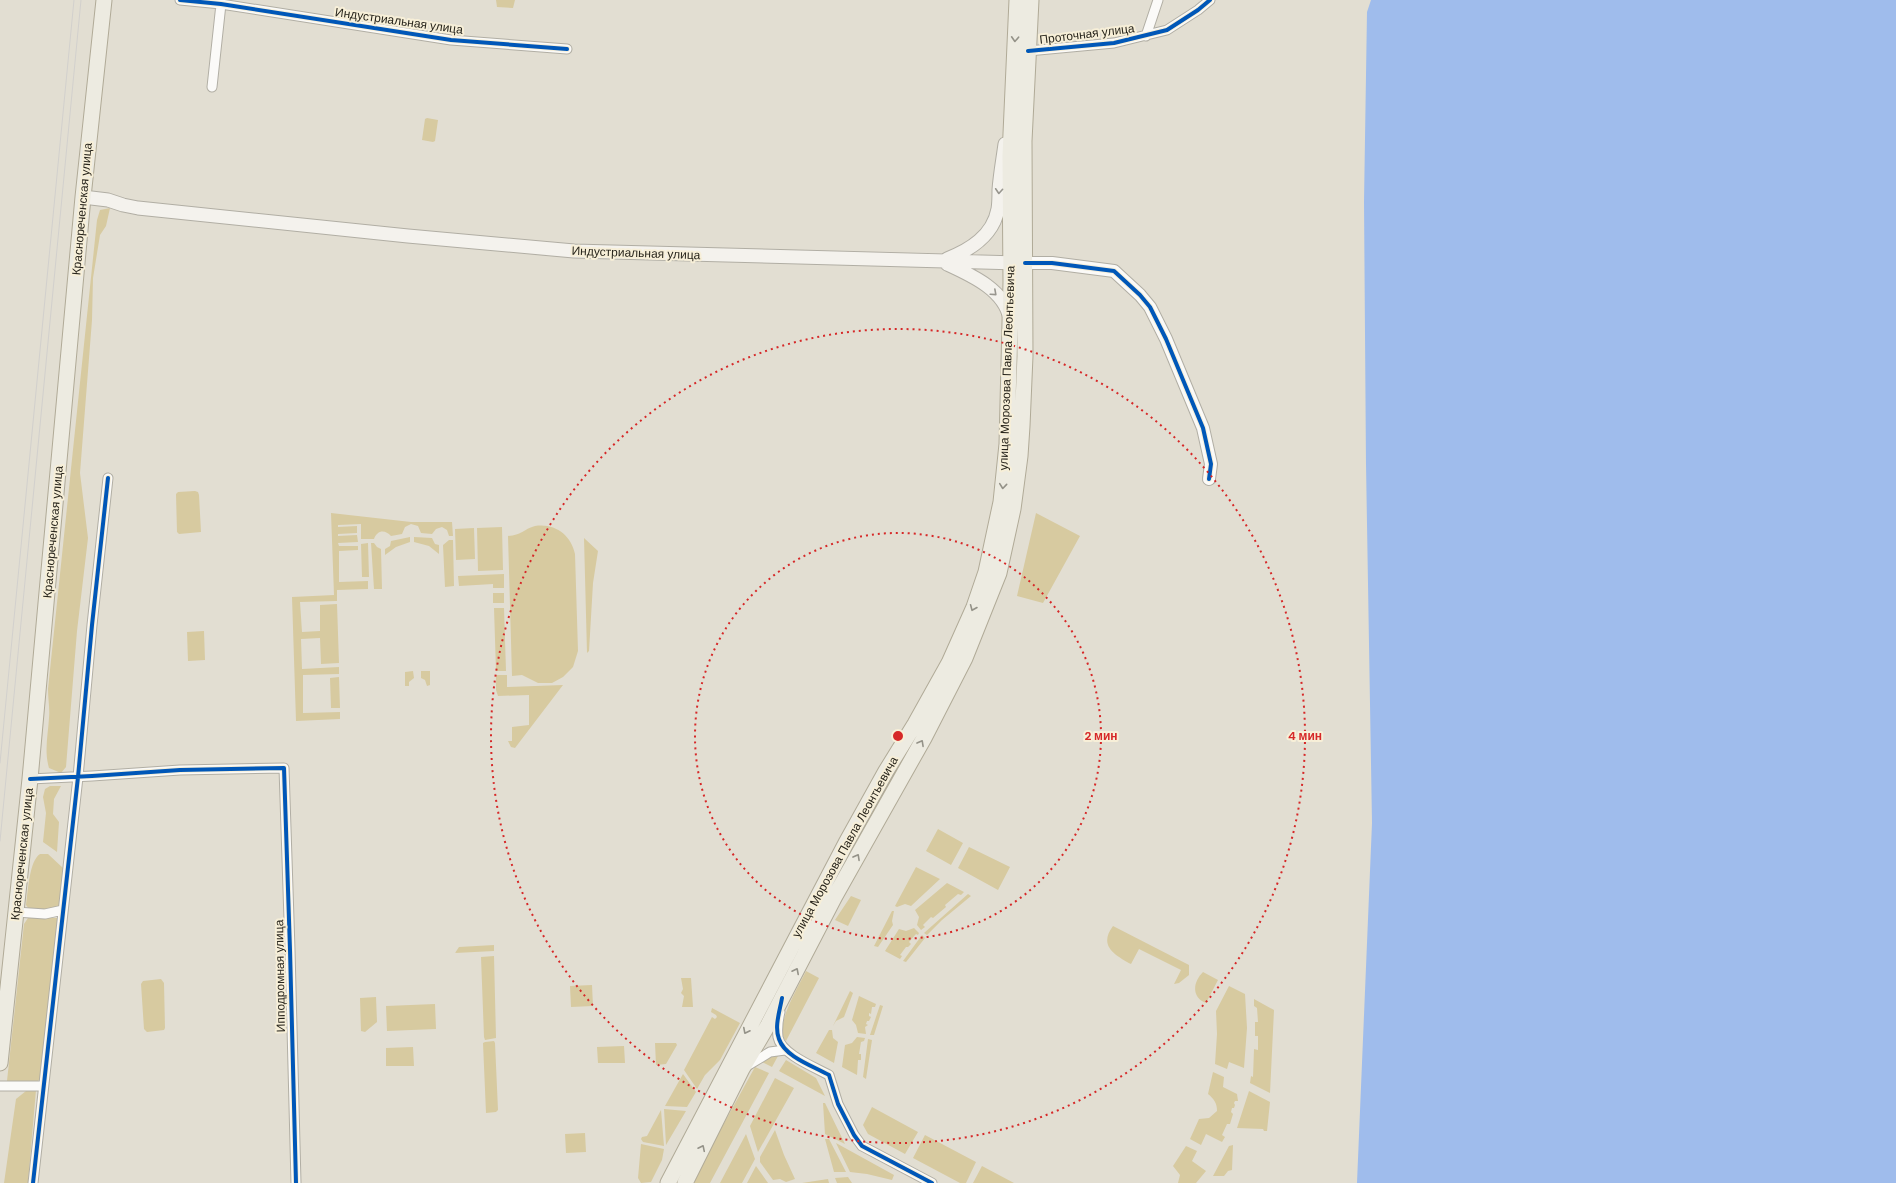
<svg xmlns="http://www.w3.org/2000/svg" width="1896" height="1183" viewBox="0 0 1896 1183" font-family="'DM Sans',sans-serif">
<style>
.green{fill:#d7caa0}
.water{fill:#9fbcec}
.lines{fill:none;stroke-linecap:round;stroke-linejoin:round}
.minor-casing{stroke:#b1aea4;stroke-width:11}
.tertiary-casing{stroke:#b1aea4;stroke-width:14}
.secondary-casing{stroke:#b1aea4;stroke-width:15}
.primary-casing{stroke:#b0aa97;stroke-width:17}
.minor{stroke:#fbfaf8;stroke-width:9}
.tertiary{stroke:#fbfaf8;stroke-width:12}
.secondary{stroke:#f4f2ed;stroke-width:13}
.primary{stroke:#edebe1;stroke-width:15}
.tram{stroke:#d2d0cd;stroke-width:1}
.cycleway-casing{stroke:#f7efd8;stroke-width:6}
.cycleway{stroke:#0057b8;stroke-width:4}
.oneway{stroke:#949288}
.oneway2{stroke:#98968f}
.ring{fill:none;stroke:#d62828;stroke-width:2;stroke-dasharray:2 4}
.labels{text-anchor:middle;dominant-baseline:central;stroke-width:4;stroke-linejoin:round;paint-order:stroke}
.street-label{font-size:12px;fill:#28251c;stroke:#f7efd8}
.centre{fill:#d62828;stroke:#f7efd8;stroke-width:2}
.ring-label{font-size:12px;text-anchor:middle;font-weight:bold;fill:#d62828;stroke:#f7efd8;stroke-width:4;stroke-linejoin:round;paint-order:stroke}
</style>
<rect width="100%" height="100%" fill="#e2ded2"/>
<!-- green -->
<path class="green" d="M496,0H515L513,8L497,7Z
M427,118L438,120L435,141L433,142L422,140L425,119Z
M110,208L106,226L100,235L93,278L92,320L80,473L88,538L77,631L66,767L61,773L49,768C44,751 48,735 49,718C50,709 48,699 48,689L97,220L100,210Z
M195,491L198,492L199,495L201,532L179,534L177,532L176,494L178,492Z
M331,513L411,522H452L453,536H449L447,530L442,527L436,529L432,534L421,533L418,526L411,524L405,527L402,534L391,536C385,529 377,530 374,539H361V524L338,525V527L357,526V533L338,534V536L357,535L358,542L338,543L339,546H358V550L339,551V582L368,581V589L337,590V601L300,602L302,632L320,631V605L337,604L339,663L321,664L320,638L301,639L302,669L339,667V674L303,675V713L340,712V719L296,721L292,597L334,595Z
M1036,513L1080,536L1043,603L1017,596Z
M535,526C555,523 571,535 575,554L578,651L573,667L563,677L552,683H538L522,675L512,676L508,536C522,535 522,530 535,526Z
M502,527L503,570L478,571L477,528Z
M474,528L475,559L456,560L455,529Z
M410,537V542L396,547L385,555V549L390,546L391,541Z
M414,537L432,538L435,544L439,545V554L429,546L414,542Z
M584,538L598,551L593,583L589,651L587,653Z
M449,540H453L454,586L445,587L443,545Z
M368,543L369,577H362L361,544Z
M371,543H374L377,547L381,549L382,589H374Z
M504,574V588H493V584L459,586L458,576Z
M493,593H504V603H493Z
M494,608H504L506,671H496Z
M204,631L205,660L188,661L187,632Z
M413,671L414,678L409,682V686H405V672Z
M421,671H430V685L427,686L425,680L421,678Z
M496,675H507V687L563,685L515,748L511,747L508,741H512V727L529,725V695L498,696L496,690Z
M339,677L340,708H331L330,678Z
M50,786H61L54,799L53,814L59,822L57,852L43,842L46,813L43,797L45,789Z
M938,829L963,843L951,865L926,851Z
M969,847L1010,867L998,890L958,868Z
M40,854H48L63,868L61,906L57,910L29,909L26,905C28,892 29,861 40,854Z
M916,867L940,879L911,906L905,904L897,907L895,906Z
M947,883L964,892L961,895L958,894L945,905L946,907L933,918L931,917L923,925L925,927L921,930L917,925L919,917L915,910Z
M968,894L971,896L942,920L927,935L924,933Z
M851,896L861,900L848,926L835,920Z
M892,911H894L892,921L893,925L878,947L874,946Z
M28,918H59L42,1076L38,1081H7L24,924Z
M1113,926L1189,965V975L1179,983L1174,984L1181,970L1139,949L1131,964C1115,955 1098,946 1113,926Z
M914,928L919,933L918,935L916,934L909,942L911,944L908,947H906L900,955L902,956L900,959L885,951L899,929L906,931Z
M922,935L925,938L906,962L903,961Z
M494,945V951L455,953L459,947Z
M494,956L496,1038L485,1040L484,1037L481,957Z
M806,971L819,978L786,1041C773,1027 799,986 806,971Z
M1203,972L1218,980L1206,1003C1191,997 1193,982 1203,972Z
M681,978H691L693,1007H682L684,996L681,993L683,989Z
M161,979L164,983L165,1028L164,1030L147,1032L144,1029L141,984L143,981Z
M592,985L593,1006L571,1007L570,986Z
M1229,986L1245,994L1247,1028L1244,1068L1229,1062L1227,1069L1215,1064L1217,1034L1216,1011Z
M850,991L853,993L844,1017L836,1021L833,1026Z
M859,996L876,1004L875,1007H872L871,1014L869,1013V1016L871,1017L869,1021H867L866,1024L868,1025L865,1027L866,1034L858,1033L856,1025L852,1020Z
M376,997L377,1022L365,1032L361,1031L360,998Z
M1254,999L1274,1010L1270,1093L1250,1083L1251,1076L1253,1077L1254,1049L1258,1050V1036H1255V1022H1258L1257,1008L1254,1006Z
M435,1004L436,1029L387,1031L386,1006Z
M880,1005L883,1006L874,1035H870Z
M712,1008L740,1023L720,1060L705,1075L697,1089L684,1070L712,1017L715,1019L717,1017L716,1015L711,1012Z
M829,1030H832L833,1038L838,1042L834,1063L816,1053Z
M857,1037L865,1038L864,1041L861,1042L859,1054H861V1060H858L857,1075L842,1067L845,1045L852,1043Z
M868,1039L872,1040L866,1079L863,1077Z
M494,1041L495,1043L498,1110L496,1112L486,1113L483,1043L485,1042Z
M655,1043H676L677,1045L666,1064L656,1065Z
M624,1046L625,1063H598L597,1047Z
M413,1047L414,1066H386V1048Z
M773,1056H778L772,1067L760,1061Z
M786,1060L816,1078L825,1096L779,1071Z
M755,1067L769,1073L710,1183H693L701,1165Z
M1213,1072L1224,1077L1223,1087L1237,1094L1238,1101H1235L1234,1103L1235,1105L1234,1108H1232L1231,1112L1233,1114L1230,1124H1227L1222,1135L1225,1137L1222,1142L1206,1134L1201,1145L1190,1139L1199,1119L1209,1118L1217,1111C1217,1103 1214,1099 1208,1094Z
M683,1074L696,1092L687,1107L665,1106Z
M775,1078L794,1088L758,1152L750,1126Z
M36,1090L28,1183H4L16,1099L26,1091Z
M1249,1091L1270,1102L1267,1131H1264L1263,1129L1237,1128Z
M823,1103H825L845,1144L825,1134Z
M872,1107L918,1132L905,1154L868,1134L863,1125Z
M664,1109L686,1111L666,1145Z
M661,1110L664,1146L643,1142L641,1139L642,1137L647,1136Z
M775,1130L784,1155L795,1179L786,1182L780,1179L773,1180L760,1162V1157Z
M585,1133L586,1152L566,1153L565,1134Z
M746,1134L755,1159L742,1183H720Z
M925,1135L976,1162L966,1183H960L913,1158Z
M825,1139H829L846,1172H834Z
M836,1143L894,1175L892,1180L867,1174L850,1172Z
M641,1144L664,1149L662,1160L651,1182L641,1183L638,1178Z
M1233,1145L1232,1170L1228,1171L1224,1176H1213L1229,1146Z
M1186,1146L1197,1151L1192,1161L1206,1171L1196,1183H1178L1180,1175L1173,1166Z
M756,1166L768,1183H747Z
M982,1166L1014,1183H973Z
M848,1177L852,1183H837L835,1178Z
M828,1179L829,1183H802Z"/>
<!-- water -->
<path class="water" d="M1371,0H1896V1183H1357L1372,823L1366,464L1364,202L1367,12Z"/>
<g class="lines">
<!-- minor casing -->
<g class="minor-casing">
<path id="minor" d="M180,0L221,4L451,40L567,49
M1146,36L1158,0
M1028,51L1114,43L1167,30L1198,10L1210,0
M212,87L221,4
M30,779L92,776L180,770L284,768L290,950L296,1183
M16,912L45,914L63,910
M780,1012C778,1020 777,1028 778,1037C781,1054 814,1067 829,1075L838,1104L854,1135L862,1146L932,1183
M747,1066L770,1052L785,1050
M0,1086H42
M33,1183L78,777L92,625L108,478"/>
</g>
<!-- tertiary casing -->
<g class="tertiary-casing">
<path id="tertiary" d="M1025,263H1052L1114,271L1140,295L1150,307L1166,339L1203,428L1211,464L1209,479"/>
</g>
<!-- secondary casing -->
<g class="secondary-casing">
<path id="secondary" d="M83,197L108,200L123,205L138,208L408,236L574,251L1021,263
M947,259C970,250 993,236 998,209C999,203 999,197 999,190C1000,175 1003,159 1005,144
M947,264C971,275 1005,290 1010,319"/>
</g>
<!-- primary casing -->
<g class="primary-casing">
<path id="primary" d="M0,1063L30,779L83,197L104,0
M668,1183L846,843L886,771L915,724L949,663L974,607L986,572L1001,502L1007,444L1011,282L1010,156L1017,0
M685,1183L742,1069L768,1025L835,896L924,738L965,658L999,573L1013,509L1020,456L1022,426L1025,356L1024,141L1031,0"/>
</g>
<!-- minor -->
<use href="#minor" class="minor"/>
<!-- tertiary -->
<use href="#tertiary" class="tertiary"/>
<!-- secondary -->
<use href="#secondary" class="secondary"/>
<!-- primary -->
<use href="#primary" class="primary"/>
<!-- tram -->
<path class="tram" d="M0,763L74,0
M0,841L81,0"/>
<!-- cycleway casing -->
<g class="cycleway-casing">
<path id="cycleway" d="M180,0L221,4L451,40L567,49
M1028,51L1114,43L1167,30L1198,10L1210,0
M1025,263H1052L1114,271L1140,295L1150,307L1166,339L1203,428L1211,464L1209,479
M30,779L92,776L180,770L284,768L290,950L296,1183
M782,998C780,1010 774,1027 779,1039C785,1057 813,1066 829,1075L838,1104L854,1135L862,1146L932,1183
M33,1183L78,777L92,625L108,478"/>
</g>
<!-- cycleway -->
<use href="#cycleway" class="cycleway"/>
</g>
<!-- one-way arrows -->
<defs><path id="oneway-chevron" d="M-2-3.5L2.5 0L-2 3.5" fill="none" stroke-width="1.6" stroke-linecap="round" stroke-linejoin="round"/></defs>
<g class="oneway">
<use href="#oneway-chevron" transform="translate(1015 39) rotate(93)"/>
<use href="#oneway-chevron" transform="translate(1003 486) rotate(96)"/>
<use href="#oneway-chevron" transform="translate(973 608) rotate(113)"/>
<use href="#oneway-chevron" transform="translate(921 743) rotate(-61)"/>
<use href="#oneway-chevron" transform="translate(857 857) rotate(-61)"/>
<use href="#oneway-chevron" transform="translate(796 971) rotate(-63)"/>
<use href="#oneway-chevron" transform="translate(746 1031) rotate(117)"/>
<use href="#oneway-chevron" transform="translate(702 1148) rotate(-64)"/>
</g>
<g class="oneway2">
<use href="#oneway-chevron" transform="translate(999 191) rotate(94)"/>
<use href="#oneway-chevron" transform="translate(994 293) rotate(42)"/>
</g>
<!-- distance rings -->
<g class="ring">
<circle cx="898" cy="736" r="203"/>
<circle cx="898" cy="736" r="407"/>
</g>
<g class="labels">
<!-- street labels -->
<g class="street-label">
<text transform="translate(399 21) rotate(8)">Индустриальная улица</text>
<text transform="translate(1087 34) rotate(-7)">Проточная улица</text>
<text transform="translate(82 209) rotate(-85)">Краснореченская улица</text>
<text transform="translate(636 253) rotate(2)">Индустриальная улица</text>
<text transform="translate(1007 368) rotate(-88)">улица Морозова Павла Леонтьевича</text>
<text transform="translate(53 532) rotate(-85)">Краснореченская улица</text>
<text transform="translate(845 847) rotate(-61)">улица Морозова Павла Леонтьевича</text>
<text transform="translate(22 854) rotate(-84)">Краснореченская улица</text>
<text transform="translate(280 976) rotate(-91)">Ипподромная улица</text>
</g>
</g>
<circle cx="898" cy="736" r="6" class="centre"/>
<g class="ring-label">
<text x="1101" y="740">2 мин</text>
<text x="1305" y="740">4 мин</text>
</g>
</svg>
